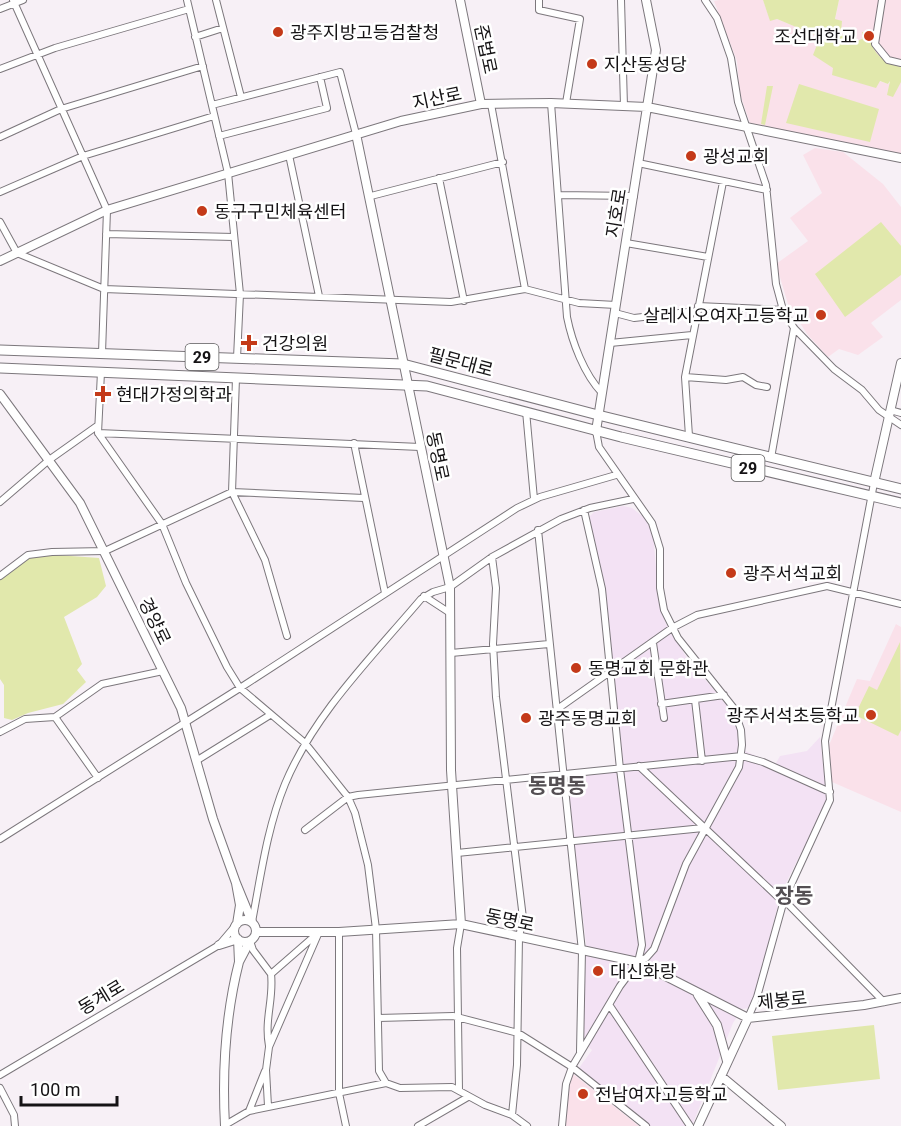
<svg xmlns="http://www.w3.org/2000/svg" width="901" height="1126" viewBox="0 0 901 1126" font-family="Roboto,'Noto Sans KR',sans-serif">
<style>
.commercial{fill:#f3e2f4}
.education{fill:#fae1ea}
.green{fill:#e1e8ac}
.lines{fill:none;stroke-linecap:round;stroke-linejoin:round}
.minor-casing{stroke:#7c777c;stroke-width:8}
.tertiary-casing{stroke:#7c777c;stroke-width:10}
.primary-casing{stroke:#7c777c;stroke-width:11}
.minor{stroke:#fff;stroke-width:6}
.tertiary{stroke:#fff;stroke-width:8}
.primary{stroke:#fff;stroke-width:9}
.poi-dot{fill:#c43a19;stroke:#fff;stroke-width:2}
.labels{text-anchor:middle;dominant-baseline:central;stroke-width:5;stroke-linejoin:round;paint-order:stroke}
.shield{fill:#fff;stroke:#5b5a5b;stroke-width:1.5}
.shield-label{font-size:16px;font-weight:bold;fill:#151315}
.poi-label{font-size:18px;fill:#151315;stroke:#fff;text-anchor:start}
.street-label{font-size:18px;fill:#151315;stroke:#fff}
.quarter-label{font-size:21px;font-weight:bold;fill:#544f53;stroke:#fff}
</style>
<rect width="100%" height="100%" fill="#f7f0f6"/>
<!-- commercial -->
<path class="commercial" d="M623,506L632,508L646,519L653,533L659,603L666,624L687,658L730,709L739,732V748L775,765L780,756L807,751L820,737L827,801L781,893L755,995L749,1008L742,1009L733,1023L692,1126H650L579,1068L592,1050L583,1042L586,943L567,781L569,778L624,771L605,586L589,517L594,512Z"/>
<!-- education -->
<path class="education" d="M719,0H763L770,20L777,19L821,37L836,68L889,84L901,76V156L750,123L740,94L737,61L714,1Z
M839,0H901V67L864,58L841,47L834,25Z
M815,148L843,152L883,184L901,207V300L871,323L883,337L858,355L839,349L828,357L807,334L788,304L776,264L808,241L790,218L822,193L803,155Z
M896,624L901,627V812L832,782L827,750L857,679L870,681Z
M573,1074L639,1126H565L568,1085Z"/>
<!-- green -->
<path class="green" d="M763,0H839L835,19L842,21L841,32L847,45L862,39V32L871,33C869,52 884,63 901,67V82L893,97L887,95L890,81L888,84L880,81L876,88L832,75L833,68L813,55L820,37L777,19L770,21Z
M799,84L879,109L870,142L786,123Z
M767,86H773L765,125L761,124Z
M881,222L901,246V275L845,317L815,274Z
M43,554L99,558L106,586L97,597L64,617L82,664L77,670L86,682L63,704L28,713L12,720L4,718V685L0,679V579L31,557Z
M900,642L901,730L898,736L855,715L869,686L877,690Z
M874,1025L880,1079L778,1090L772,1036Z"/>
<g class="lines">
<!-- minor casing -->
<g class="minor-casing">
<path id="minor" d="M13,0L107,210L102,353
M187,0L228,173L240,294L237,358
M216,0L241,97
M539,0V10L580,19L566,103
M621,0L624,106
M705,0L717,18L731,58L738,102L766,185L776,284L783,310L794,328L834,369L862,390L879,410L901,425
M882,0L875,44L888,60L901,63
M0,9L23,0
M195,37L223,28
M0,69L55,48L189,9
M551,103L567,317C572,342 584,374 602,393
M491,104L525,289
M212,105L340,72L356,134
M219,136L327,108L320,77
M0,137L61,109L203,66
M289,155L319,296
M638,163L767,190
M439,178L464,301
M0,192L83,156L214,116
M558,195L634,196
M371,196L503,162
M0,222L17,253L104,289L451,302L525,289L579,303L616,305
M106,234L234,237
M626,243L708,257
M698,306L783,310
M615,313L634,318L697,311
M610,343L692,335
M101,372L98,433L162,524L186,583L227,667L240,688L305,743L348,797L355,813L368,865L376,929L379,1071L386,1083
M685,377L726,380L743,377L756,385L767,387
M236,378L232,492L265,560L287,636
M890,410L901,413
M526,411L534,499
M596,431L599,447L652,523L660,549V588L664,610L678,638L733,707L741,730L742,745L739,767L686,864L654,949L646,958L638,962
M98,433L420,447
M689,436L685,377L723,182
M354,443L385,593
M771,458L794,328
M0,502L49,460L97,426
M538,530L582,951L580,1052
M492,557L496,588L493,644L496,697L523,918L519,937L517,1065L512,1115
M0,576L28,555L52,552L105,551L232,492L364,498
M424,596L450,613
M653,643L664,718
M451,653L549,644
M695,700L702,761
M661,704L724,695
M556,710L672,628L697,615L827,586L901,604
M55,717L98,778
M0,732L25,719L55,717L102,684L163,671
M196,761L270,715
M639,766L778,897L784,900L884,1002
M305,830L348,797L358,795L742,756L763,762L830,792
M0,839L240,688L517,508L540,497L616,475
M457,853L703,828
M252,922C261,875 267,828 285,784C314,714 372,657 421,599L433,592L450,587L492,557L561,519L590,508L633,499
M339,932V1093L346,1126
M250,941L253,950L271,974
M271,974L318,933
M610,1006L690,1126
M378,1018L453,1016L518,1033L572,1067L646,1126
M748,1018L757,997L784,900L830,800L825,741L874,483
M269,1046C264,1019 274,999 271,974
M0,1075L219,945L236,925
M0,1088L14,1115L15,1126
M459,1090L457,948L461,924
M268,1106L266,1070L269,1047L319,932
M249,1111L386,1083L400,1088L452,1087L485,1105L512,1115L527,1126
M225,1125L249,1111L265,1071
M418,1126L468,1097
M562,1126L566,1084L572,1067L620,986L638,962L642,945L620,769L602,589L584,510"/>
</g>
<!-- tertiary casing -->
<g class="tertiary-casing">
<path id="tertiary" d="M460,0L481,104
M356,134L450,587L451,770L461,924
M0,261L107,210L401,121L481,104L551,103L647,107L901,158
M0,394L80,503L181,708L213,819L236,883
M596,431L656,50L646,0
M874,483L901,363
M234 931a11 11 0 1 1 22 0a11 11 0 1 1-22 0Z
M237,924L240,905L236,883L252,922
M256,932H339L461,924L638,962L748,1018L864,1005L901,998
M219,945L238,939L239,962L250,941
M698,995L717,1025L727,1061
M721,1076L781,1126
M225,1126C222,1070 225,1017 239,962
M698,1126L748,1018"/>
</g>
<!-- primary casing -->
<g class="primary-casing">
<path id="primary" d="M0,350L403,364L598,415L901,489
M0,368L427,386L621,437L901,503"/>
</g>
<!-- minor -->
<use href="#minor" class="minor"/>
<!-- tertiary -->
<use href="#tertiary" class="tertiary"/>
<!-- primary -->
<use href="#primary" class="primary"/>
</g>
<!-- markers -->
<g class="poi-dot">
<circle cx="278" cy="32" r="6"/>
<circle cx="869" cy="36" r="6"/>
<circle cx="592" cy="64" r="6"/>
<circle cx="691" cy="156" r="6"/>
<circle cx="202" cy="211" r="6"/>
<circle cx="821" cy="315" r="6"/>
<path d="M246 334h6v6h6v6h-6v6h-6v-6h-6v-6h6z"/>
<path d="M100 385h6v6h6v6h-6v6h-6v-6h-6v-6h6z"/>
<circle cx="731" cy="573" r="6"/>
<circle cx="576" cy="668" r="6"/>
<circle cx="871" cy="715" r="6"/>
<circle cx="526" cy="718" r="6"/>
<circle cx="598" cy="971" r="6"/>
<circle cx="583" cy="1094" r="6"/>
</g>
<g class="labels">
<!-- shield labels -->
<g class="shield">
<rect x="185.5" y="344" width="33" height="26" rx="4.5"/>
<rect x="731.5" y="455" width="33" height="26" rx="4.5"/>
</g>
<g class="shield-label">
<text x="202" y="357">29</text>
<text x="748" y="468">29</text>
</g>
<!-- poi labels -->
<g class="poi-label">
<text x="290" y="32">광주지방고등검찰청</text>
<text x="857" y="36" text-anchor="end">조선대학교</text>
<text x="604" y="64">지산동성당</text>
<text x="703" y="156">광성교회</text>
<text x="214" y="211">동구구민체육센터</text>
<text x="809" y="315" text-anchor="end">살레시오여자고등학교</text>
<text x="262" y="343">건강의원</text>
<text x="116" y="394">현대가정의학과</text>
<text x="743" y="573">광주서석교회</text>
<text x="588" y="668">동명교회 문화관</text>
<text x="859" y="715" text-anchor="end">광주서석초등학교</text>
<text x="538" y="718">광주동명교회</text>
<text x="610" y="971">대신화랑</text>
<text x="595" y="1094">전남여자고등학교</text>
</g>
<!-- street labels -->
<g class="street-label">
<text transform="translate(486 49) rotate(78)">준법로</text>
<text transform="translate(437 98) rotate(-12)">지산로</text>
<text transform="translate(616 213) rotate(-81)">지호로</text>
<text transform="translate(461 362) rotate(15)">필문대로</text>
<text transform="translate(438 456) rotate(78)">동명로</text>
<text transform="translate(155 621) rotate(64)">경양로</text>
<text transform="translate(510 920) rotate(12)">동명로</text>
<text transform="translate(101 997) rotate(-31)">동계로</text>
<text transform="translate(782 1000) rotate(-6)">제봉로</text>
</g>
<!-- quarter labels -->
<g class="quarter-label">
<text x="557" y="786">동명동</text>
<text x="794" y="896">장동</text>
</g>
</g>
<!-- scale -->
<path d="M21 1096v9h96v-9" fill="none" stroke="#151315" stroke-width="3"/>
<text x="30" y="1096" font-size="18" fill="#151315" stroke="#ffffff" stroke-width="4.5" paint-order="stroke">100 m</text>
</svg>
